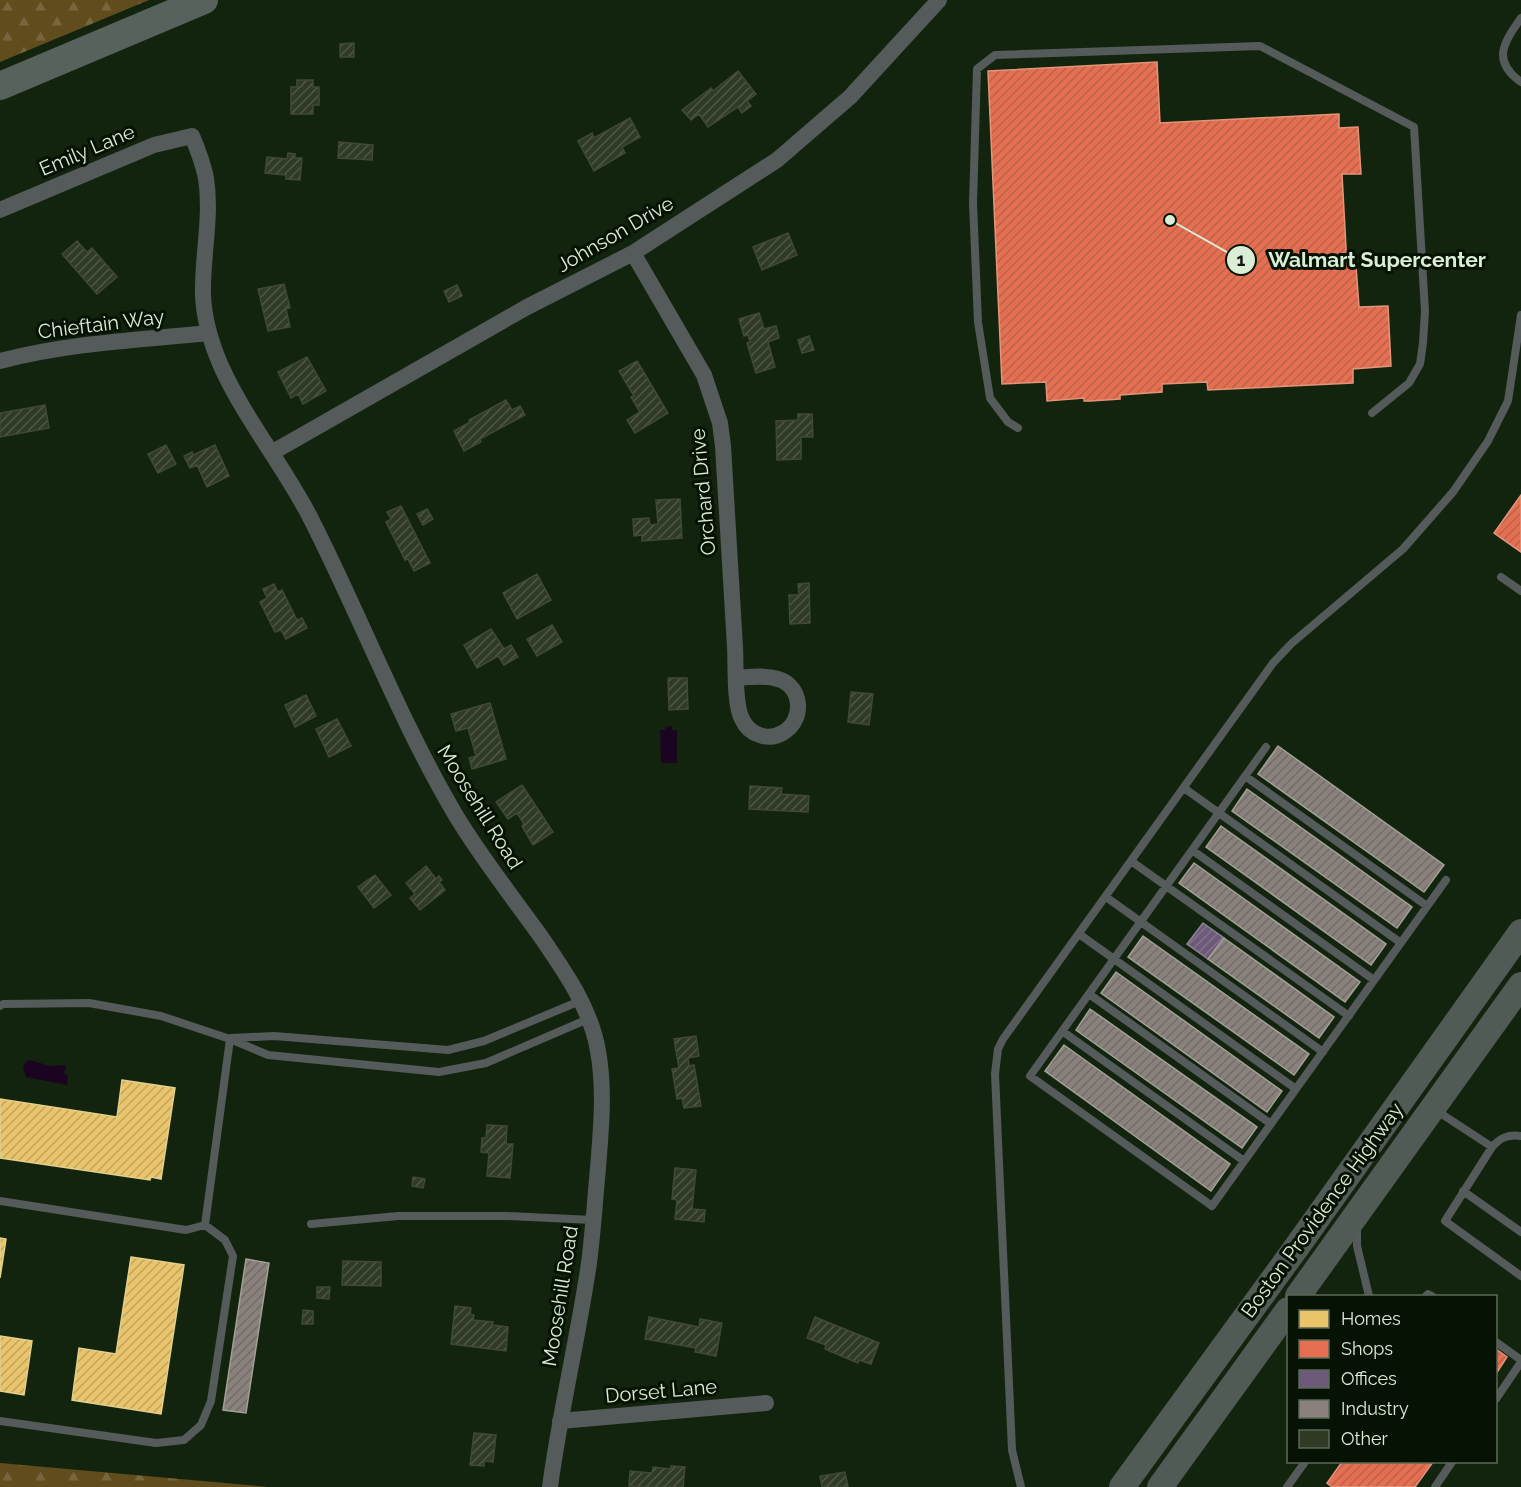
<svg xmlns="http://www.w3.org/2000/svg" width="1521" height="1487" viewBox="0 0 1521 1487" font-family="Raleway,sans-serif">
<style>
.forest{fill:url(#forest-firs)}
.water{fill:#1b0421}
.homes{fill:url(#homes-hatch);stroke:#e4d08a;stroke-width:1.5}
.shops{fill:url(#shops-hatch);stroke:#e39579;stroke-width:1.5}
.offices{fill:url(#offices-hatch);stroke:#8e8595;stroke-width:1.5}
.industry{fill:url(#industry-hatch);stroke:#a2a197;stroke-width:1.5}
.building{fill:url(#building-hatch);stroke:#3f4935;stroke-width:1.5}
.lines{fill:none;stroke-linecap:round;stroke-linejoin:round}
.lane{stroke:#545b5a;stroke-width:8}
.street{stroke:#545b5a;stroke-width:16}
.primary{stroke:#505b56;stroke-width:26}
.highway{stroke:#57625d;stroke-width:28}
.labels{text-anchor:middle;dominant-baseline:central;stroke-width:6;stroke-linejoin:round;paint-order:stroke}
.street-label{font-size:20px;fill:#daedd5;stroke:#061203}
.leader{fill:none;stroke:#daedd5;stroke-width:2}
.callout-dot{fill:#daedd5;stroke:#061203;stroke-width:2}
.mark-label{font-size:18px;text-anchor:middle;font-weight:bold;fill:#111}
.callout-label{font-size:21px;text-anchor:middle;font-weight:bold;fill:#daedd5;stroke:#061203;stroke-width:6;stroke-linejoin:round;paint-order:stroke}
</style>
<defs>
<pattern id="forest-firs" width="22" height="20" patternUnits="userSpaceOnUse" patternTransform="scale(1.5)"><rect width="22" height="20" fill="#614c1d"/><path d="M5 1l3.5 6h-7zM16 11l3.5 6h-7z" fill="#77663d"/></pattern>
<pattern id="homes-hatch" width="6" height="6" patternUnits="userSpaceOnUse" patternTransform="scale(1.5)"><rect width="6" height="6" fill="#e9c46a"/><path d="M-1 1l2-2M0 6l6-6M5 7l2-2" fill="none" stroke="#bfa560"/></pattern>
<pattern id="shops-hatch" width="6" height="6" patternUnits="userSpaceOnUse" patternTransform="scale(1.5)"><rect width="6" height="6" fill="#e76f51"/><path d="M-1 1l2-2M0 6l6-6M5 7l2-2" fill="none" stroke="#b5634c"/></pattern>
<pattern id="offices-hatch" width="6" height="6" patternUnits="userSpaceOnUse" patternTransform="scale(1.5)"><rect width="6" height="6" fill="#6d597a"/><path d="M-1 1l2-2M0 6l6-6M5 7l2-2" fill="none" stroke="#81718c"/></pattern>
<pattern id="industry-hatch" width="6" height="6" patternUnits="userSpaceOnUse" patternTransform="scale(1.5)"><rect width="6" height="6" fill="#8a817c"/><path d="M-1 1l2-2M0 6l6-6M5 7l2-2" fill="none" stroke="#706d67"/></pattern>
<pattern id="building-hatch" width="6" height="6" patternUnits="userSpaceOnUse" patternTransform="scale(1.5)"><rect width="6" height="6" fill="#303b26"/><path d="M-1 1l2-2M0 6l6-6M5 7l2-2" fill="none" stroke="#4d5845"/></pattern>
</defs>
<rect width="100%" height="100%" fill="#13240e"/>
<!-- forest -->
<path class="forest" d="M0,0H149L0,62Z
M0,1463L269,1487H0Z"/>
<!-- water -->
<path class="water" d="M672,726V730H677V763H661L660,730H665V727Z
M30,1060L50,1066L66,1065L64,1074L68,1075L67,1085L26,1077L23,1067L26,1061Z"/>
<!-- homes -->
<path class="homes" d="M122,1080L175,1088L161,1179L151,1177L150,1180L0,1158V1099L117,1117Z
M0,1238L6,1239L0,1278Z
M131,1257L184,1265L161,1414L72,1400L79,1348L116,1354Z
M0,1336L32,1341L24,1395L0,1391Z"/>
<!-- shops -->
<path class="shops" d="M1157,62L1160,123L1339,114V128L1358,127L1361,174H1342L1347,266H1356L1359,307L1388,306L1391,366L1353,369V383L1208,390L1207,382L1162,384V392L1120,395V399L1090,401H1084V398L1047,401L1046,382L1002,384L988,71Z
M1521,495V552L1494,533Z
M1496,1349L1507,1357L1496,1374Z
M1342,1462H1433L1415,1487H1332L1327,1483Z"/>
<!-- offices -->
<path class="offices" d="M1203,923L1224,938L1208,959L1187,944Z"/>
<!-- industry -->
<path class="industry" d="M1278,746L1444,865L1424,892L1258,774Z
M1247,789L1412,907L1397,928L1232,811Z
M1221,826L1386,944L1371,965L1206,847Z
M1194,863L1360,982L1345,1002L1179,883Z
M1143,936L1309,1054L1294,1075L1128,957Z
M1224,938L1334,1017L1319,1038L1208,959Z
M1116,972L1282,1091L1267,1112L1101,993Z
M1090,1009L1257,1127L1242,1148L1076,1030Z
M1064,1045L1230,1164L1211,1191L1045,1071Z
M246,1259L269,1263L246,1413L223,1410Z"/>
<!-- building -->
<path class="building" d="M354,43V57H340V44Z
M738,71L756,94L747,101L751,106L742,113L738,107L708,127L699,114L691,120L682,110L711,88L713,91Z
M297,80H313V87H319V105H313V114H291V87H297Z
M630,118L640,137L622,147L625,153L594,171L578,141L592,133L594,138Z
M339,142L373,145L372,160L338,158Z
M288,153L295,154V158H302L300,180L286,179V175L265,173L267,157L287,159Z
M788,233L797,255L762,270L753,247Z
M77,241L87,252L92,248L117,277L97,294L62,254Z
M284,284L290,308L286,309L290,327L268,331L258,289Z
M457,285L462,296L449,302L444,291Z
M759,313L764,329L776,326L779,338L768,342L775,367L756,373L747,343L750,342L748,335L744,336L739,319Z
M809,336L814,350L802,353L798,340Z
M307,357L326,391L303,404L298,394L291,398L278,372Z
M637,361L668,413L635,433L627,420L640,412L631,397L634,396L619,371Z
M506,400L512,410L520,406L525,415L480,439L481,442L464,451L454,431L470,422L469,420Z
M45,405L49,428L0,437V413Z
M798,414H812L813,437H801V459L777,460L776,421L798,420Z
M166,445L176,464L158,473L148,454Z
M215,445L229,476L207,487L197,465L190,468L184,456L192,452L193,455Z
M680,499L682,538L642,541V535L634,536L633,519L649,518L650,525L658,524L656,500Z
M401,506L430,563L414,571L408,559L405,560L386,522L391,519L387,512Z
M427,509L433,519L423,525L417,514Z
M537,574L551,600L517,619L503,593Z
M809,583L810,623L790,624L789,595H799L798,584Z
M274,584L278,592L282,590L297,620L302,618L307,628L286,639L281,630L275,632L260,602L267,598L263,589Z
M552,625L562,642L537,656L527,639Z
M491,629L504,649L511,645L518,657L504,665L498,656L477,668L464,645Z
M668,678H687L688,709L669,710Z
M851,692L873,694L869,725L848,722Z
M306,695L316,716L295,727L285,705Z
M490,703L506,759L472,769L469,758L476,756L468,728L456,731L451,714Z
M337,719L351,746L329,757L316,729Z
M522,785L553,832L533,845L522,826L524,824L517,813L508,819L496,802Z
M750,786L782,788L781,794L809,796L808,812L749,809Z
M426,866L436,879L439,876L442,880L439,882L445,890L420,910L410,898L415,894L406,883Z
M375,875L391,895L374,908L358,887Z
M696,1036L699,1056L688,1058L689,1066L694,1065L701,1106L684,1108L682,1098L677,1099L672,1069L679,1068L674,1039Z
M487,1125L507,1126L506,1144H513L510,1178L487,1176L489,1153L481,1152L482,1138H486Z
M675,1168L696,1170L692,1209L705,1210L704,1222L675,1219L677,1200L672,1199Z
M413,1177L425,1179L423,1188L412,1186Z
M343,1261L381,1262V1286L342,1285Z
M317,1287H330L329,1299L317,1298Z
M455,1306L471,1308L470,1314L474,1315L473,1320L493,1322L492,1325L508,1327L506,1351L451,1344Z
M303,1310L313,1311V1324H302Z
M649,1317L699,1327L700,1319L722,1323L716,1356L695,1352L696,1348L645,1339Z
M815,1317L879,1343L871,1364L859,1360L858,1363L825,1349L826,1345L807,1338Z
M474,1433L496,1435L493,1462L484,1461V1466L470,1465Z
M671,1466L685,1467L683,1487H629L630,1471L652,1473L653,1467L671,1469Z
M845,1472L848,1487H822L820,1476Z"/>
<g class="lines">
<!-- lane -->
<path class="lane" d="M1521,18C1504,42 1491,61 1521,82
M1018,428L1008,422L990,398L978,322L973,203L977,69L995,55L1260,46L1414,127L1425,311L1423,343L1420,364L1409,383L1372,413
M1501,577L1521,591
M1266,747L1030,1076L1212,1206L1446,880
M1245,776L1427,906
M1184,788L1401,943
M1192,850L1374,980
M1131,861L1349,1016
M1106,897L1323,1052
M1079,934L1296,1089
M1089,994L1271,1124
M0,1006L3,1004L89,1003L161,1016L230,1039L205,1225L225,1240L233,1256L211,1401L201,1425L184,1440L156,1443L0,1421
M1062,1031L1244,1161
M231,1038L274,1036L448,1050L484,1041L580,1001
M230,1039L268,1055L439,1072L486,1063L588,1019
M1434,1109L1492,1147
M1521,1136C1508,1134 1500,1138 1492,1147L1445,1221L1521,1276
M1463,1191L1521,1232
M0,1201L186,1230L205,1225
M311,1224L398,1216H506L593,1220
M1357,1226V1246L1369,1296
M1426,1296L1428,1294L1432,1296
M1496,1342L1521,1360
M1496,1399L1521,1362
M1021,1487L1012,1450L995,1074L998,1049L1003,1039L1273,663L1292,643L1403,549L1453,492L1488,441L1508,401L1521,315
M1287,1487L1305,1462
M1435,1487L1452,1462"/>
<!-- street -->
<path class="street" d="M0,210L154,145L192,136C198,150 203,164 206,178C212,217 202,256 203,295C204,320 211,343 221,366C245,419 283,465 310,517C360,615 399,719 455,814C480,856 511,895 539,934C563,969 591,1008 598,1051C605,1089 601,1130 598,1168C595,1200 593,1232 589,1263C578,1338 560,1412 550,1487
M633,253L704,375L720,423L723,446C727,513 731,580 735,647C736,665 734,704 742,719C749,735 769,742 784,732C805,719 802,686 778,679C765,675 750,677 737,678
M0,361C69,343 138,340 209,333
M273,452L527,307L633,253L777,160L850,97L939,0
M560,1421L766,1403"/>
<!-- primary -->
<path class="primary" d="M1298,1296L1521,985
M1122,1487L1296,1248L1521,932
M1160,1487L1288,1310"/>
<!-- highway -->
<path class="highway" d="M0,86L204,0"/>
</g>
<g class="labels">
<!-- street labels -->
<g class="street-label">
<text transform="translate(87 150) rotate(-23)">Emily Lane</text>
<text transform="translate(615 234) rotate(-30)">Johnson Drive</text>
<text transform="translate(101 324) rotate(-7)">Chieftain Way</text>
<text transform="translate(703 492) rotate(-95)">Orchard Drive</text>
<text transform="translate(480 807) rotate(58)">Moosehill Road</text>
<text transform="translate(1322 1210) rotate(-54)">Boston Providence Highway</text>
<text transform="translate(560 1296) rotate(-81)">Moosehill Road</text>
<text transform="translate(661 1391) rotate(-5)">Dorset Lane</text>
</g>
</g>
<!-- callouts -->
<path class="leader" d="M1170 220L1241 260"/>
<g class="callout-dot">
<circle cx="1170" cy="220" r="6"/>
<circle cx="1241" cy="260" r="15"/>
</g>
<g class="mark-label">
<text x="1241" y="266">1</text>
</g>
<g class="callout-label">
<text x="1377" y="267">Walmart Supercenter</text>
</g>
<!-- legend -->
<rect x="1287" y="1295" width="210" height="168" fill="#061203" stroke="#5b6a57" stroke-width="1.5"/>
<rect x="1299" y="1310" width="30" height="18" fill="#e9c46a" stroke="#5b6a57" stroke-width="1.5"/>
<text x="1341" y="1325" font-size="18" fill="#daedd5">Homes</text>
<rect x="1299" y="1340" width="30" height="18" fill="#e76f51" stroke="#5b6a57" stroke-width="1.5"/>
<text x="1341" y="1355" font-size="18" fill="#daedd5">Shops</text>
<rect x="1299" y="1370" width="30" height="18" fill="#6d597a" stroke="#5b6a57" stroke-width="1.5"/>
<text x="1341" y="1385" font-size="18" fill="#daedd5">Offices</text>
<rect x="1299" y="1400" width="30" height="18" fill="#8a817c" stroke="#5b6a57" stroke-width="1.5"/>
<text x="1341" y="1415" font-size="18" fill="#daedd5">Industry</text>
<rect x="1299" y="1430" width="30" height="18" fill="#303b26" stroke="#5b6a57" stroke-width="1.5"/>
<text x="1341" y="1445" font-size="18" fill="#daedd5">Other</text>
</svg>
